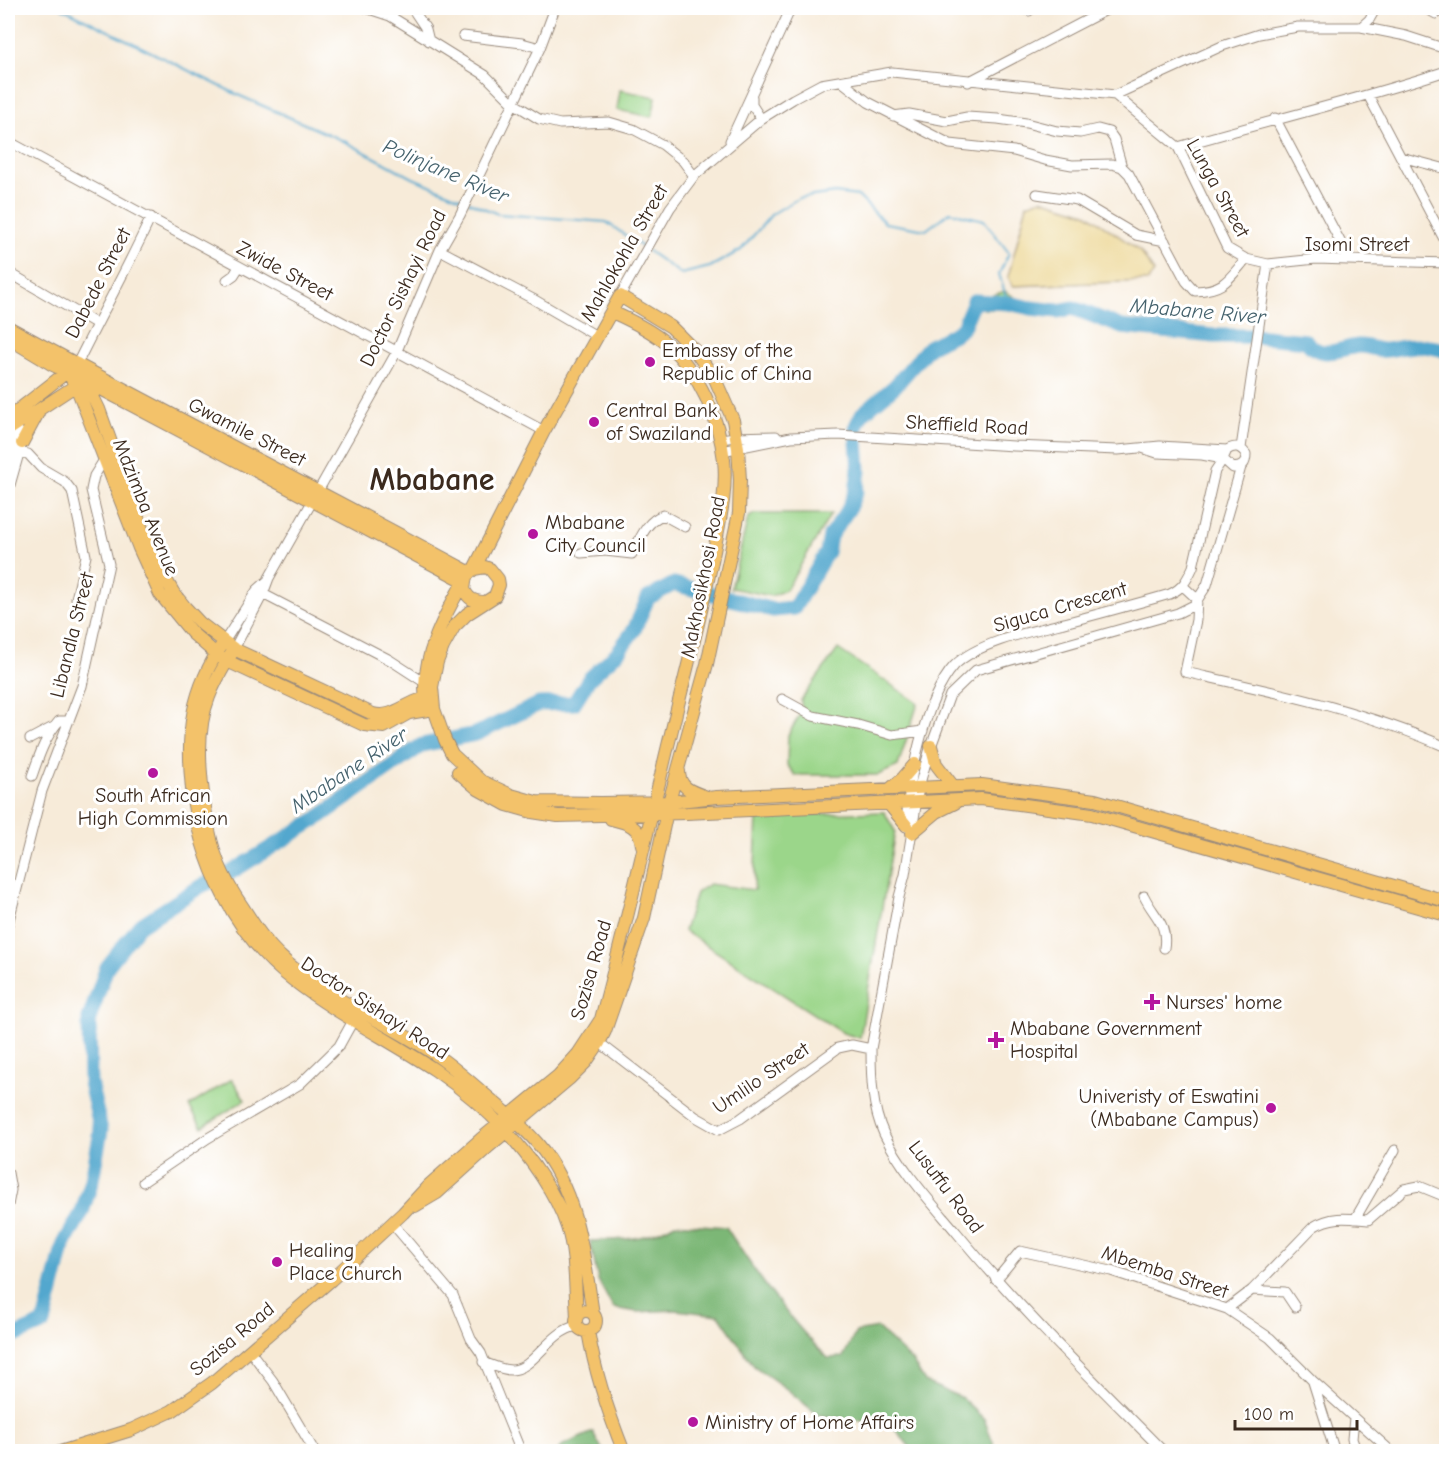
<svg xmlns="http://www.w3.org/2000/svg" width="1454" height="1459" viewBox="0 0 1454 1459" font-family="'Comic Neue',sans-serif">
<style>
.green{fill:#9bd68a;stroke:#6b8054;stroke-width:1.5}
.forest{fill:#7cb776;stroke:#5c704a;stroke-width:1.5}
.sand{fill:#eeda9e;stroke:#94825e;stroke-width:1.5}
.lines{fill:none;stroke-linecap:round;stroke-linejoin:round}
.stream{stroke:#52a7ce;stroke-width:2}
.river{stroke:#52a7ce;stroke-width:15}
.minor-casing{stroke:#998a7c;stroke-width:11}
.major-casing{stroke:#998a7c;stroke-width:14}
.minor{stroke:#fff;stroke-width:9}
.major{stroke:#f3c26a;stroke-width:12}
.poi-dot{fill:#b5179e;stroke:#fff;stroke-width:2}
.labels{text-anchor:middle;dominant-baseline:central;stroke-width:6;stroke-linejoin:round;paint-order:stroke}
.street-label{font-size:20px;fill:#3b2a1e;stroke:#fff}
.poi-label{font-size:20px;fill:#3b2a1e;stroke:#fff;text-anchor:start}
.water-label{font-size:21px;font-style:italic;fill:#45626d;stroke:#fff}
.town-label{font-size:32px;font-weight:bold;fill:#3b2a1e;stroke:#fff}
</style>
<rect width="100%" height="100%" fill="#fff"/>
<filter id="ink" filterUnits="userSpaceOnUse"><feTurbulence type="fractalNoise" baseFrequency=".0167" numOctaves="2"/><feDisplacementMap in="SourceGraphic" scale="12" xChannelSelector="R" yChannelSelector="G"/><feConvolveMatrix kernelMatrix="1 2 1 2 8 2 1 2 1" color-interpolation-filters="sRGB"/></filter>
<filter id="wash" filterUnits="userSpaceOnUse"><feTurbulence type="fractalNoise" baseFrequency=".008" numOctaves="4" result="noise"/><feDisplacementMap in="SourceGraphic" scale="24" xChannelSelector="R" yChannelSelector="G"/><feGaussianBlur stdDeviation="1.35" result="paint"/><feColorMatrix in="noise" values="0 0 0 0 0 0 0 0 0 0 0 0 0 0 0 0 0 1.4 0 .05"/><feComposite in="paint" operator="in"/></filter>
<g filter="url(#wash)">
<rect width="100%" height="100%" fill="#f7ebd9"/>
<!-- green -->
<path class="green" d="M620,90L656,97L652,117L617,110Z
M1005,291L1017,299L1042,309H984L974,301Z
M754,514H831L786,590L771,596L731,588L748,518Z
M838,649L918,703L898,766L878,775H795L787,765L788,735L802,711L801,700Z
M884,812L895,831L860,1038L843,1033L684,931L696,893L709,884L754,890L757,816Z
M232,1079L245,1100L202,1127L189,1106Z"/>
<!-- forest -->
<path class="forest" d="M675,1223L726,1227C755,1273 788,1319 828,1358L843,1357L856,1332L877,1328L912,1361L925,1382L962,1398L984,1419L995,1447L993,1451H913L892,1425L818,1415L788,1390L754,1366L719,1315L676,1310L637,1312L613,1308L598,1280L590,1241C623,1239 645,1241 675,1223Z
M593,1432L603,1451H558L561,1446Z"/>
<!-- sand -->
<path class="sand" d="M1041,199L1086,213L1140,251L1154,272L1148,281L1013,286L1008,277L1027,204Z"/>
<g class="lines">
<!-- stream -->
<path class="stream" d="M62,8L238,95L346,142L413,178L463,199
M469,202L498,214L606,222L644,248
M648,251L681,274L710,267L741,250L772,214L799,198L835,193L858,196L885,223L926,230L950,212L984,220L1009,253L999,274L1008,303"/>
<!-- river -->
<path class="river" d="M8,1339L44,1323L64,1244L82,1212L92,1180L101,1130L90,1083L89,1019L107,967L139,926L201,886L230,873L315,820L422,745L476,734L539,704L574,703L589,679L617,653L634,630L648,598L674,584L773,610L794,608L827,552L830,536L848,510L856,491L859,471L856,426L862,414L895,386L929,347L958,332L963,327L974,301L1008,303L1031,308L1058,311L1073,308L1122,327L1214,336H1254L1306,341C1321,361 1340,348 1358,346C1366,345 1374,349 1381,350C1388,351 1397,348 1405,347C1418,345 1433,346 1446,351"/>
</g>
</g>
<g filter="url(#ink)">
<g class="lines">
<!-- minor casing -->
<g class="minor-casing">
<path id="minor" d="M366,8L390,16L485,75L513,103L539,119L560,124L609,122L633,129L663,145L683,161L694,176
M412,8L426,29L429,41
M1022,8L1029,11
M1425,8L1436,14
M1361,27L1369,20L1376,8
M463,36L522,43L540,48
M841,81L868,102L950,144L1014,151L1045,160L1072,165L1112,164L1122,167L1129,174L1186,281L1195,291C1224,290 1228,280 1246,259
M968,82L1110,8
M1115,95L1178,147L1227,248L1246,259L1268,264L1316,259L1446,263
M1368,95L1446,243
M752,97V105L761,119
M893,116L909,114L947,121L967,117L998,119L1026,123L1057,131L1080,133L1098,129L1109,132L1114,139L1122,167
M1275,118L1350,260
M8,141L544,431
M730,141L791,8
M1178,147C1267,121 1358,100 1446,71
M1401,157L1446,169
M1037,194L1077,200L1136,235L1165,241
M440,250L533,299L598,337
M8,272L97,324
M227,280L234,275L239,267
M620,296L670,208L694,176L761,119L793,99L821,84L892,72L1115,95L1222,46L1259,34L1298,27H1361L1406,36L1446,49
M77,364C101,315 128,267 151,217
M8,425L19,452
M720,439L736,437L776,436
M1241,448L1268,264
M722,451L791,437L838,435L1014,446L1118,450L1160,446L1227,450
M19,452L28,454L41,468L65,482L72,491L86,556L76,599
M8,492L22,443L21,435L15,425
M581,553L605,551L632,554C640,539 646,521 663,515L685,527
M1183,586L1197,599L1196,620L1185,672C1274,692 1363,710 1446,747
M263,594L390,660L430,686
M224,642L257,590L266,582
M234,649L263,594L269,578L396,353L440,250L460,215L540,48L555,8
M782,699L813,716L858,725L892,735L923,731
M30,739L51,728
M32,776C39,756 45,737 59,721H68
M906,827C908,782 924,700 954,666C977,642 1036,630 1068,622C1102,613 1136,604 1170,594C1183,588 1187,580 1193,567L1215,471L1223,459L1227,450C1235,445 1240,446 1246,454C1246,464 1243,467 1233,468L1223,459L1202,455L1157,453L1142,448
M1144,896C1154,917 1168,923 1164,948
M8,924L42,791L82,686L109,564L91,490L94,476L104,460
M596,1040L696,1117L719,1130L740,1119L838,1048L852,1045L871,1049
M8,1173L11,1190L8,1205
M143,1182L208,1138L300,1084L339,1046L355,1017
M1355,1219L1395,1150
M392,1223L453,1295L471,1339L481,1353L521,1452
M996,1280L1020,1251L1111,1271L1227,1309L1270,1338L1312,1380L1392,1452
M1252,1290L1285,1292L1295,1307
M1227,1309L1252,1290L1313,1227C1332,1215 1348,1218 1368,1220L1404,1189L1419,1186L1446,1197
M250,1351L273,1381L315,1452
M483,1362C492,1365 502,1370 511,1370C534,1370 549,1331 577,1326
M1313,1382L1335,1452
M1354,1418L1352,1439L1357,1452
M1164,1452C1093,1380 1021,1310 957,1233C931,1202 902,1171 884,1134C872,1108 871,1077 871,1049L899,897L905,875L919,787L929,752L950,695L976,670L1178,613L1194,605L1207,585L1241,467"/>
</g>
<!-- major casing -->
<g class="major-casing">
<path id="major" d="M8,327C160,410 316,489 469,572
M8,338L53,365L72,374
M77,364L99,409L150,551L173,592L185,607L200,623L234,649L373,714C394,720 410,698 431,698
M68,372L78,391L139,548L160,594L192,633L216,654L227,661L364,725L384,727L409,713L434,709
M8,418L72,368
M8,430L84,380L464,581
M22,443L38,413
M485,602C474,602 468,599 464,589L466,576L474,569L485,567L490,569L498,579L499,585L495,596L467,614L454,627L443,647L437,662L432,687L434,709L445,740L452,754L481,781L511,795L536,802L601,803L669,802L717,797L982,785L1095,800L1446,901
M224,642C191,690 186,733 192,789C199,861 234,935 293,980C337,1014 388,1039 435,1070C460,1087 486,1109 507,1132C529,1156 557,1195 567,1227C576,1253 575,1289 577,1317
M234,649C225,665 215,680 209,697C195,732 200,777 206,814C212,853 221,876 244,909C255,926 265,942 280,956C324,999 386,1020 436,1055C452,1066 467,1079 482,1092C501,1108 522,1125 538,1144C578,1192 584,1256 593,1314
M426,700C420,660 444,616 463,583
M931,746L936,764L953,786
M679,771C679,789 693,792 707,797
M458,772L478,789L507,805L532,812L558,816L687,813L981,799L1092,814L1446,915
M890,789L903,778L915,764
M888,803L906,825
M611,819C628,823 640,826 642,845
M912,833L937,812L955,803
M415,1206L437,1193L487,1148L569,1079L586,1062L599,1043L605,1031L644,918L669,802L707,664L739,513L740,480L738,448L733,420L715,379L695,351L671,327L620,296L544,431L474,569
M576 1321a10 10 0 1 1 20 0a10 10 0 1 1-20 0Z
M588,1331C595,1373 608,1412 624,1452
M60,1452L131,1430L172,1411L212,1383L331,1280L403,1213L428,1186L481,1139L558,1076L578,1054L601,1019C630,912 653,804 680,697C693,645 706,594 716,541C721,515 727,487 724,460C719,418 699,372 667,344C651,330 630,320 612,312"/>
</g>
<!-- minor -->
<use href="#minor" class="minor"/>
<!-- major -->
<use href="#major" class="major"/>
</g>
</g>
<!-- markers -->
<g class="poi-dot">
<circle cx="650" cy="362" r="6"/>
<circle cx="594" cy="422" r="6"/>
<circle cx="533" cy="534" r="6"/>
<circle cx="153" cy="773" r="6"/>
<path d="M1149 993h6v6h6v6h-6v6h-6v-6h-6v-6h6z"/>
<path d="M993 1031h6v6h6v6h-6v6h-6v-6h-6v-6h6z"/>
<circle cx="1271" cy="1108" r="6"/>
<circle cx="277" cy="1262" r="6"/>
<circle cx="693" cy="1422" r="6"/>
</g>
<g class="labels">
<!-- street labels -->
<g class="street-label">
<text transform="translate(1218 188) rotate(61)">Lunga Street</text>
<text x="1357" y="244">Isomi Street</text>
<text transform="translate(624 253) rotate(-60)">Mahlokohla Street</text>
<text transform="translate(285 271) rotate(28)">Zwide Street</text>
<text transform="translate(98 283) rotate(-63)">Dabede Street</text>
<text transform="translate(403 288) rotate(-64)">Doctor Sishayi Road</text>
<text transform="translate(967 425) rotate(3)">Sheffield Road</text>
<text transform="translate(247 432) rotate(27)">Gwamile Street</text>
<text transform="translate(146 507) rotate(68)">Mdzimba Avenue</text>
<text transform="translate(703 577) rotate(-79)">Makhosikhosi Road</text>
<text transform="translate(1060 607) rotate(-16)">Siguca Crescent</text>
<text transform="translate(72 635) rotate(-76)">Libandla Street</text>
<text transform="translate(591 970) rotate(-74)">Sozisa Road</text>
<text transform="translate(375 1008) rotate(33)">Doctor Sishayi Road</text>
<text transform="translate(761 1078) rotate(-34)">Umlilo Street</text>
<text transform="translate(946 1187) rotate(53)">Lusutfu Road</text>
<text transform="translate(1165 1272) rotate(18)">Mbemba Street</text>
<text transform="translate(232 1339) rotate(-40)">Sozisa Road</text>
</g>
<!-- poi labels -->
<g class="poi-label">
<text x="662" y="350">Embassy of the<tspan x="662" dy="23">Republic of China</tspan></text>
<text x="606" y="410">Central Bank<tspan x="606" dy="23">of Swaziland</tspan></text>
<text x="545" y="522">Mbabane<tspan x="545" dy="23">City Council</tspan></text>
<text x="153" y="795" text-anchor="middle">South African<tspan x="153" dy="23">High Commission</tspan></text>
<text x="1166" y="1002">Nurses' home</text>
<text x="1010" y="1028">Mbabane Government<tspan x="1010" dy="23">Hospital</tspan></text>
<text x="1259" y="1096" text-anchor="end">Univeristy of Eswatini<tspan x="1259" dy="23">(Mbabane Campus)</tspan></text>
<text x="289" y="1250">Healing<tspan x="289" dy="23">Place Church</tspan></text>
<text x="705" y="1422">Ministry of Home Affairs</text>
</g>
<!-- water labels -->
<g class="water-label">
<text transform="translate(446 171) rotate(23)">Polinjane River</text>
<text transform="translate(1198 311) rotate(5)">Mbabane River</text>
<text transform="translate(349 770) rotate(-34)">Mbabane River</text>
</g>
<!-- town labels -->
<g class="town-label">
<text x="432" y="479">Mbabane</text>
</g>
</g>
<!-- margin -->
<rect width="1454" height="1459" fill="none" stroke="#fff" stroke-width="30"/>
<!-- scale -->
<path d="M1235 1420v9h122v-9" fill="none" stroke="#3b2a1e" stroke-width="3"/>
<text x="1244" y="1420" font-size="18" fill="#3b2a1e" stroke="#ffffff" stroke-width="4.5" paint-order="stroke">100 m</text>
</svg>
